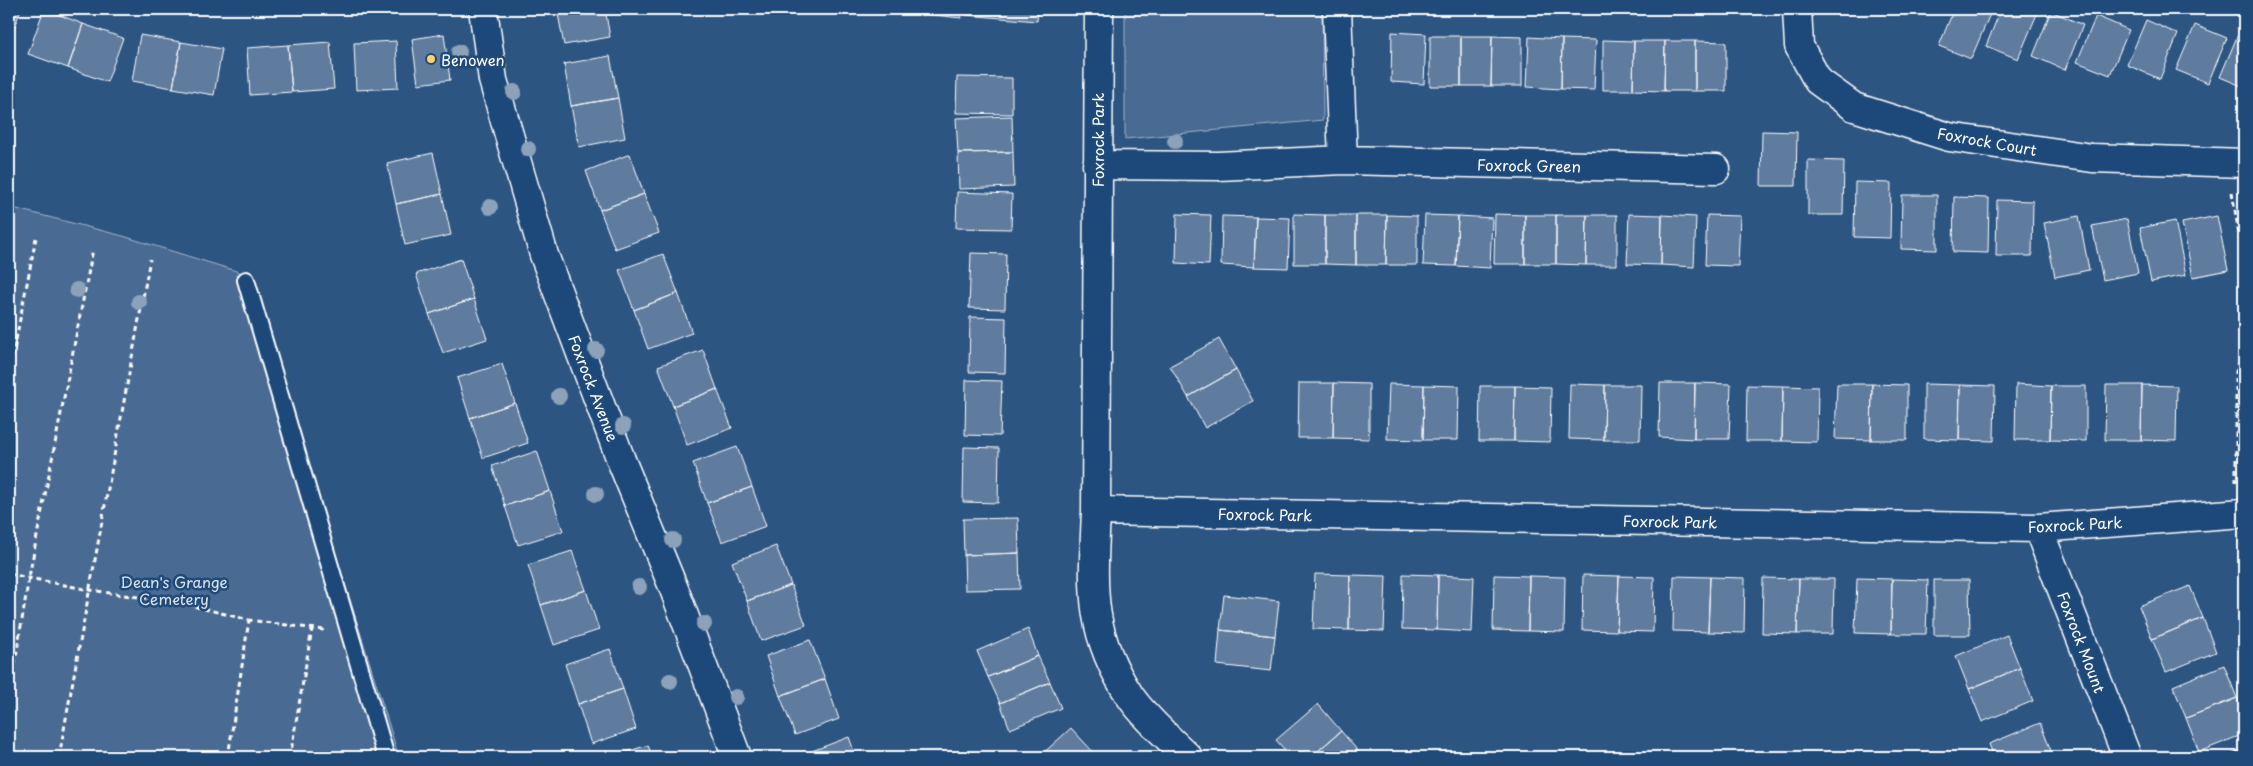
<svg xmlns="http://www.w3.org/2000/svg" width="2253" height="766" viewBox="0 0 2253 766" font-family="'Playpen Sans',sans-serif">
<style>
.green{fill:#486b92;stroke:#a4b5c8}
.building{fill:#5e7c9f;stroke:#fff}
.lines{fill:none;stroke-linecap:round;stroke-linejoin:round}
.lane-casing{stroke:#fff;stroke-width:20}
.street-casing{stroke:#fff;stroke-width:31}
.path{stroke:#fff;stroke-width:3;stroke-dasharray:5 4;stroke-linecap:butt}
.lane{stroke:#1f4a7a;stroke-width:16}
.street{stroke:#1f4a7a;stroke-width:28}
.tree{fill:#8ca2bb}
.poi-dot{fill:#ffd166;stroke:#1f4a7a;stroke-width:2}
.labels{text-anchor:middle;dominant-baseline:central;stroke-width:5;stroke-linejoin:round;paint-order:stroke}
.poi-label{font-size:15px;fill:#fff;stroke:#1f4a7a;text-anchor:start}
.street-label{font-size:15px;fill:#fff;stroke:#1f4a7a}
.park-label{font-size:15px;fill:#dae1e9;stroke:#1f4a7a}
</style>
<rect width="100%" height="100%" fill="#2c5582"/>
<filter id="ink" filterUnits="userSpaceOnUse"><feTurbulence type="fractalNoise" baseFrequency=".02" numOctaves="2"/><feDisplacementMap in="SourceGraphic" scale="10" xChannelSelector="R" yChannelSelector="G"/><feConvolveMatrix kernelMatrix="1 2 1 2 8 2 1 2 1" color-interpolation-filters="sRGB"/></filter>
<g filter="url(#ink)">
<!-- green -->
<path class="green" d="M1125,9H1322L1323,120L1125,139Z
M9,207L123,236L249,275L399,757H9Z"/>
<!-- building -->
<path class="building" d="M9,9H21L9,42Z
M44,9L83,24L68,68L28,54Z
M557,9H605L610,37L564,45Z
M890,9H926L925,14L890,11Z
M926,9H961V18L925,14Z
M967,9H1038L1037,21L966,15Z
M1954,9H1977L1990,14L1971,59L1939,46Z
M2001,9H2024L2037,14L2018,59L1986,46Z
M2051,11L2083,25L2065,70L2033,56Z
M2096,16L2129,30L2110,75L2077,62Z
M2146,20L2178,34L2160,79L2127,65Z
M83,24L123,38L107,82L68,68Z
M2195,25L2227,38L2208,83L2176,70Z
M1392,32L1426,34L1424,84L1391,82Z
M2239,32L2244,34V87L2220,77Z
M444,34L450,80L418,84L412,39Z
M140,35L181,42L173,88L132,81Z
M1430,36H1461V86H1430Z
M1461,36H1492L1491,86H1461Z
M1492,36L1522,37V86H1491Z
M1529,37L1562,39L1561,89L1527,87Z
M1562,39L1596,40L1594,90L1561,89Z
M1603,40L1634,41L1633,90H1603Z
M396,41L398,88L356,90L354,43Z
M1634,41H1665L1664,91L1633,90Z
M1665,41H1695V91H1664Z
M1695,41L1726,42V91H1695Z
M181,42L222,49L214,95L173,88Z
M330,42L334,89L292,92L288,45Z
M288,45L292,92L250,95L247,48Z
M610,56L618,98L571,106L564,64Z
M957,77L1012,78V114L956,113Z
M618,98L625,138L579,147L571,106Z
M1012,116L1013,152L958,153L956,118Z
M1762,131L1797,132L1796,186H1761Z
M1013,152L1014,187L959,189L958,153Z
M433,153L442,194L396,204L387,163Z
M630,154L644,194L600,210L586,171Z
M1808,160L1844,161L1843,215H1808Z
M1855,182L1891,183L1890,238L1854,237Z
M957,192L1012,194L1011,229L956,228Z
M442,194L451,235L405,245L396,204Z
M644,194L659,233L615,249L600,210Z
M1902,195H1937V250L1901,249Z
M1954,197L1989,198L1988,253L1953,252Z
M1997,200L2033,201L2032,256H1996Z
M1177,214L1211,215L1209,265L1176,263Z
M1294,214L1325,215V264H1294Z
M1495,214L1525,215V264H1494Z
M1629,214L1662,215L1661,265L1627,264Z
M1325,215H1356V265L1325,264Z
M1356,215H1387L1386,265H1356Z
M1387,215L1417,216V265H1386Z
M1425,215L1458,216L1456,266L1423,265Z
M1525,215H1556V264H1525Z
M1556,215H1587L1586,265L1556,264Z
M1587,215H1617V265H1586Z
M1662,215L1696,217L1694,267L1661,265Z
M1707,215L1740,216L1738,266L1705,265Z
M2244,215V235L2241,216Z
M1222,216L1256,217L1254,267L1221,265Z
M1458,216L1492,218L1490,268L1456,266Z
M2079,216L2089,270L2055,277L2044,223Z
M2217,216L2228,270L2193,277L2182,223Z
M1256,217L1290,218L1288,268L1254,267Z
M2127,219L2138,273L2103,280L2092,226Z
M2175,221L2186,275L2151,282L2140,228Z
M971,253L1006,254L1005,309L969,308Z
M663,254L678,293L634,310L619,270Z
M461,259L474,299L429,314L416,274Z
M678,293L692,333L648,349L634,310Z
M474,299L487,339L443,353L429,314Z
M970,317L1006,318L1005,373L969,372Z
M1219,339L1236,370L1188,397L1170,366Z
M703,350L717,389L673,406L658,366Z
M502,364L515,403L470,418L457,378Z
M1236,370L1253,401L1205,428L1188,397Z
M966,380L1002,381L1000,436L965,435Z
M1299,383H1334L1333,438H1298Z
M1334,383L1369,384V439L1333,438Z
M1660,383H1695L1694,439L1659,437Z
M1695,383L1731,384L1729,439H1694Z
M1389,384L1424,385L1423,440L1387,439Z
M1570,384L1605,385L1604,440L1569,439Z
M1837,384H1872L1871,440L1835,439Z
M1872,384L1907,385V440H1871Z
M1924,384L1960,385L1959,440L1924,439Z
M2016,384L2051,386L2050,440H2015Z
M1424,385L1459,386L1458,440H1423Z
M1605,385H1641L1640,440H1604Z
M1747,385L1783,386L1782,441H1746Z
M1960,385L1995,386L1994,441L1959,440Z
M2106,385H2142L2141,440H2105Z
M2142,385L2177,386L2176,441L2141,440Z
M1480,386H1515L1514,441H1479Z
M1515,386L1551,387L1550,442L1514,441Z
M1783,386L1818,387L1817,442L1782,441Z
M2051,386H2086V441L2050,440Z
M717,389L732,428L687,445L673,406Z
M515,403L528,443L483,458L470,418Z
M737,447L752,487L707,503L693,463Z
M964,447L999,448L998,503L963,502Z
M537,451L550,491L505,506L492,466Z
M752,487L766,526L722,542L707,503Z
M550,491L563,531L518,545L505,506Z
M1018,518L1019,553L964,555L963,519Z
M776,546L791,585L747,601L732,562Z
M572,551L586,590L541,605L528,565Z
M1019,553L1020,589L965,590L964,555Z
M1315,574L1350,575L1349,630L1313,629Z
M1403,574L1438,575L1437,630L1402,629Z
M1350,575L1386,576L1384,631L1349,630Z
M1438,575L1474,577L1472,632L1437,630Z
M1494,575L1529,576L1528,631L1493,630Z
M1583,575L1619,576L1617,631L1582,630Z
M1529,576L1565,577L1564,632L1528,631Z
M1619,576L1654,577L1653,632L1617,631Z
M1674,576L1710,577L1708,632L1673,631Z
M1710,577L1745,578L1744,633L1708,632Z
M1763,578L1799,579L1797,634L1762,633Z
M1857,578L1892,579L1891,634L1855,633Z
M1799,579H1834L1833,634H1797Z
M1892,579L1928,580L1926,634H1891Z
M1934,580H1969L1970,635H1934Z
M791,585L806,625L761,641L747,601Z
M2190,586L2203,618L2152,639L2139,606Z
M586,590L599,630L554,645L541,605Z
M1224,595L1279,601L1275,636L1220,630Z
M2203,618L2216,652L2166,672L2152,639Z
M1028,629L1038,656L988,677L977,651Z
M1220,630L1275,636L1271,671L1217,665Z
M2007,635L2020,668L1969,689L1956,656Z
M810,640L825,679L780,696L766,656Z
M610,649L623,689L578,704L565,664Z
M1038,656L1050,682L1000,703L988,677Z
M2224,665L2237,698L2186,718L2173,686Z
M2020,668L2033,701L1982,722L1969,689Z
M825,679L839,719L795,735L780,696Z
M1050,682L1061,708L1010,729L1000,703Z
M623,689L636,729L591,744L578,704Z
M2237,698L2244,716V734L2199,752L2186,718Z
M1318,704L1341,731L1311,757H1291L1276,740Z
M2040,723L2053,756L1994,757L1989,744Z
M1071,728L1095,754L1092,757H1039Z
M1341,731L1363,757H1311Z
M849,737L856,757H806L804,754Z
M648,745L652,757H611Z
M2244,749V757H2224Z"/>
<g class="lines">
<!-- lane casing -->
<g class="lane-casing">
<path id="lane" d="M246,280L386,757"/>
</g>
<!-- street casing -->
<g class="street-casing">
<path id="street" d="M483,9L493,80L544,255L621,460L674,589L737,757
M1099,9L1096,511C1093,585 1087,631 1130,696C1144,717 1170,739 1188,757
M1337,9L1343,160
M1797,9L1799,46L1818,81L1854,107L1949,137L2092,158L2244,163
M1097,165L1218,166L1343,160L1716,169
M1096,511L2038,528L2244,513
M2038,528L2127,757"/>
</g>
<!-- path -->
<path class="path" d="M2232,192L2244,264
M9,375L36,238
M2236,482V372L2244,347
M9,574L90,590L185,604L249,620L324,630
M9,700L29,577L93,249
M59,757L150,259
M228,757L249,620
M290,757L312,629"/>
<!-- lane -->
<use href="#lane" class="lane"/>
<!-- street -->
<use href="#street" class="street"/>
</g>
<!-- trees -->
<g class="tree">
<circle cx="459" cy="52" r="8"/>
<circle cx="514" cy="92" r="8"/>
<circle cx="1175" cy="141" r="8"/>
<circle cx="528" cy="149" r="8"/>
<circle cx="490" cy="207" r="8"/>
<circle cx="77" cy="290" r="8"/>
<circle cx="139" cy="302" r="8"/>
<circle cx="596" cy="350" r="8"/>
<circle cx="559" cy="396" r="8"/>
<circle cx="623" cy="426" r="8"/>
<circle cx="596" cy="494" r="8"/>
<circle cx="673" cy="540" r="8"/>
<circle cx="639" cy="587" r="8"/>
<circle cx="704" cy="624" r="8"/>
<circle cx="670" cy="681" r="8"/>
<circle cx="736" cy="697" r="8"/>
</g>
</g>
<!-- markers -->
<circle class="poi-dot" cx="431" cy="59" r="5"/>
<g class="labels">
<!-- poi labels -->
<g class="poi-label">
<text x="441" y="59">Benowen</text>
</g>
<!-- street labels -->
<g class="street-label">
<text transform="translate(1097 140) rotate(-90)">Foxrock Park</text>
<text transform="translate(1987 141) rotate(10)">Foxrock Court</text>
<text transform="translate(1529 165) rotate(1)">Foxrock Green</text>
<text transform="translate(594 388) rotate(69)">Foxrock Avenue</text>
<text transform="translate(1265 514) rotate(1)">Foxrock Park</text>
<text transform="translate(1670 521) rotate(1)">Foxrock Park</text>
<text transform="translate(2075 524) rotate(-3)">Foxrock Park</text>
<text transform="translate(2082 642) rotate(69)">Foxrock Mount</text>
</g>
<!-- park labels -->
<g class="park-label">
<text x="174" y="581">Dean's Grange<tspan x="174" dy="17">Cemetery</tspan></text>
</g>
</g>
<!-- margin -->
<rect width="2253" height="766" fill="none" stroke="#1f4a7a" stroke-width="30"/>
<rect x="15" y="15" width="2223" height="736" fill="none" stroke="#fff" stroke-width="2" filter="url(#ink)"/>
</svg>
